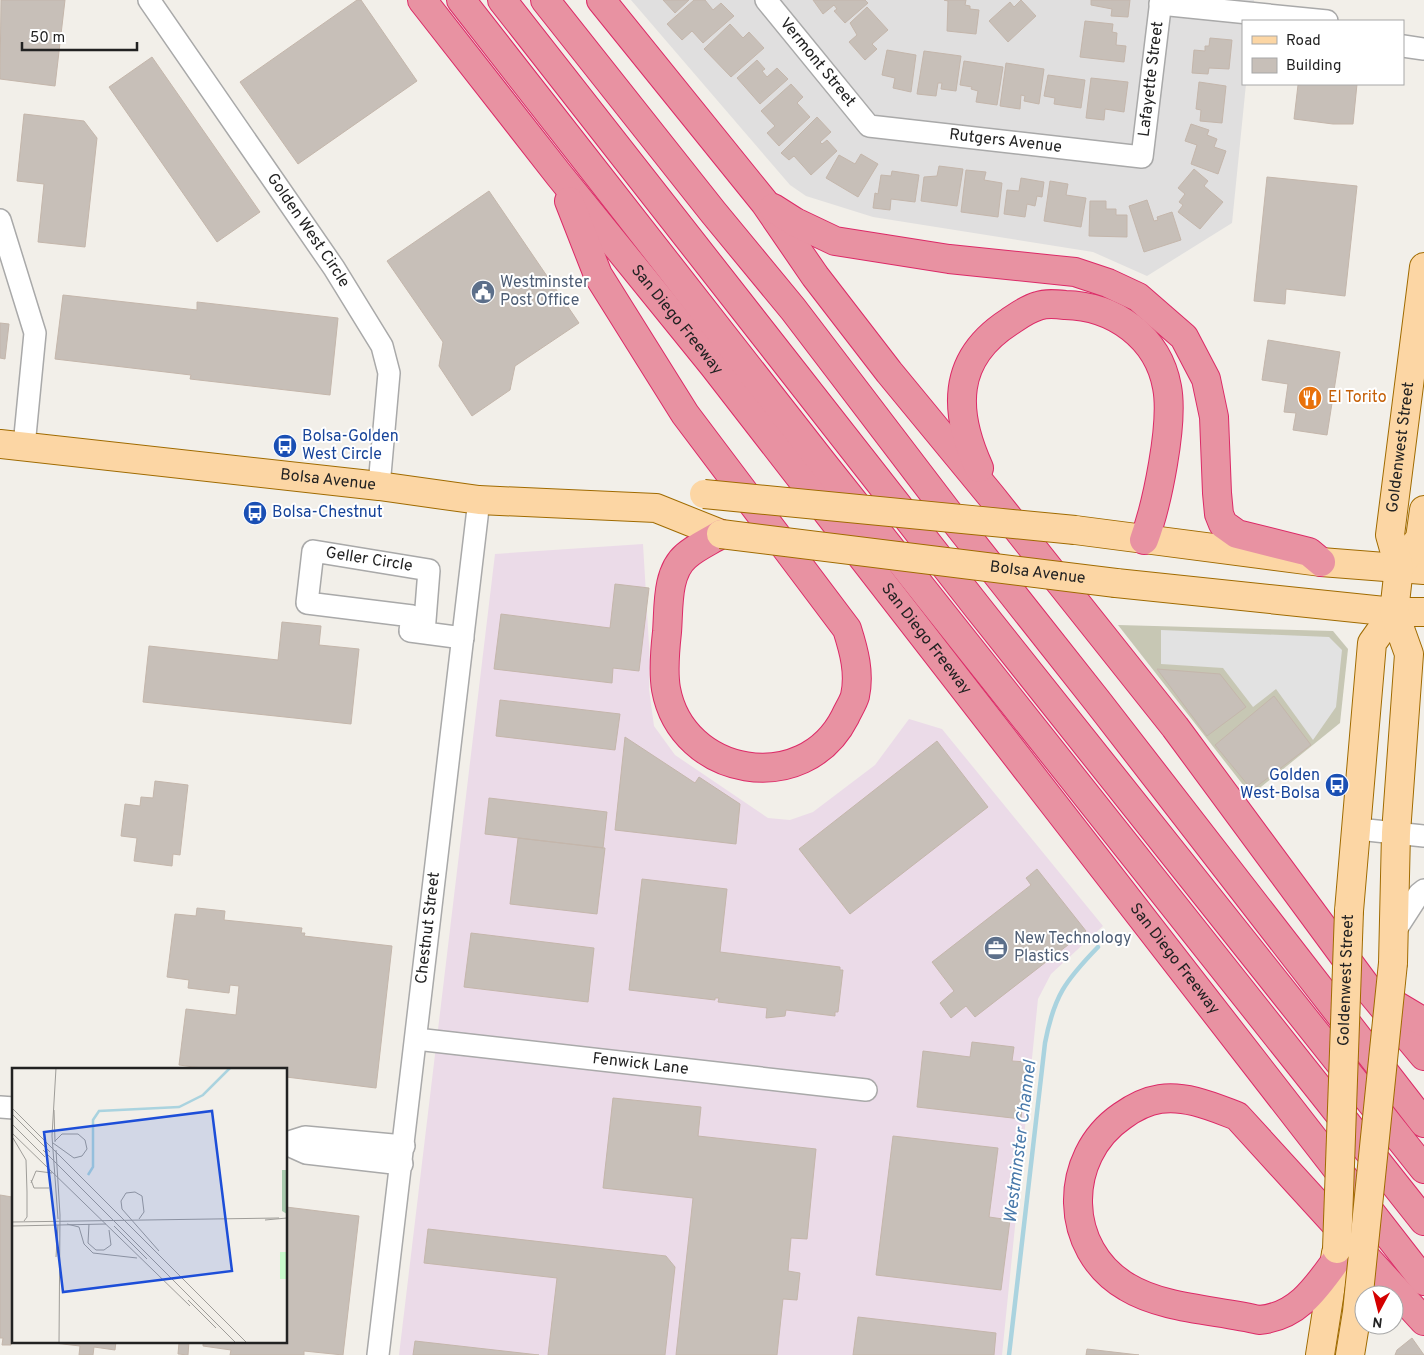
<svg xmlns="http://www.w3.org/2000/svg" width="1424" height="1355" viewBox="0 0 1424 1355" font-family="Overpass,sans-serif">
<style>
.residential{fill:#e0dfdf}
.industrial{fill:#ebdbe8}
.construction{fill:#c7c7b4}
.parking{fill:#e2e2e2}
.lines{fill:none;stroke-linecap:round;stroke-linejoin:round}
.stream{stroke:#aad3df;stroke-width:4.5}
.building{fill:#c7bfb8;stroke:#c4b6ab}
.minor-casing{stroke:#a9a9a9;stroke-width:24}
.major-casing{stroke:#a06b00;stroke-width:30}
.highway-casing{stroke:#dc2a67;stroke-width:30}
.minor{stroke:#fff;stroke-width:21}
.major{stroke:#fcd6a4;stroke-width:28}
.highway{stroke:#e892a2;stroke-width:28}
.major-bridge-casing{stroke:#a06b00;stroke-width:30;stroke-linecap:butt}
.major-bridge{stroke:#fcd6a4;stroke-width:28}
.labels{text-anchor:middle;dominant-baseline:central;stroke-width:4;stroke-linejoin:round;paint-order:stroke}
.street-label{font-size:16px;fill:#222;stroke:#fff}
.service-label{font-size:16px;fill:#4e5e75;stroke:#fff;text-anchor:start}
.food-label{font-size:16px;fill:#c56008;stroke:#fff;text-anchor:start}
.transit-label{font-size:16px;fill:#164399;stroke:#fff;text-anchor:start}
.water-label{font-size:18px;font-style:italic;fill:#4a7aab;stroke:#fff}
.inset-river{fill:none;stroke:#aad3df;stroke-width:2.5}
.inset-road{fill:none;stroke:#9f9d99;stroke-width:1}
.view{fill:#1d4ed8;fill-opacity:0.15;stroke:#1d4ed8;stroke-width:2.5}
.inset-edge{fill:none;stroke:#222;stroke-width:2.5}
</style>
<rect width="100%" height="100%" fill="#f2efe9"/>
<!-- residential -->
<path class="residential" d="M631,0H1254L1252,21H1243V84H1246L1232,223L1147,276L1093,252L873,217L806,196L790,185Z"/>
<!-- industrial -->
<path class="industrial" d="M643,544L650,662L649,689L654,726L675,755L768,818L790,820L813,812L875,765L909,719L942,729L1103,926L1051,974L1038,999L1002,1355H399L495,554Z"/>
<!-- construction -->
<path class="construction" d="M1118,625L1333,631L1348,649L1340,723L1251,795Z"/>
<!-- parking -->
<path class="parking" d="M1161,630L1329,637L1342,650L1336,707L1313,740L1276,689L1253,707L1223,668L1161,664Z"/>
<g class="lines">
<!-- stream -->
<path class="stream" d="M1009,1355L1045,1043C1054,996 1065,981 1098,947"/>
</g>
<!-- building -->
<path class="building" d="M1,0H65L55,86L0,79Z
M357,0H361L417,81L298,164L240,82Z
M663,0H689L675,13Z
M694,0H705L713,10L721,3L734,16L703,43L692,31L682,40L667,24Z
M813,0H865L868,3L845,23L834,11L837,9L834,5L823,14Z
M944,0H966L965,5L970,6V9L979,10L976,34L947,31L948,1Z
M1021,0L1036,16L1008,42L989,21L1010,2L1014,7Z
M1091,0H1130L1128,17L1111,16L1112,9L1091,5Z
M867,7L888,30L872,44L877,49L865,60L849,42L857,35L850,23Z
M1085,21L1113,24L1112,32L1117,33L1116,45L1126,46L1124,62L1080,57Z
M730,24L743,38L749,32L764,48L731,77L704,49Z
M1210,38L1232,40L1229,69L1209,68L1208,74L1192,73L1194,50L1205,51V46H1209Z
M887,50L916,55L911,92L893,88L895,78L882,75Z
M924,51L961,56L956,91L941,89L942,83H938L936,96L917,94Z
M152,57L260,212L217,242L109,87Z
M757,60L765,69L762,71L767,77L777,68L788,79L760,104L737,78Z
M964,61L1003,67L997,105L976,102L978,91L971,89L972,87L960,85Z
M1006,63L1044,69L1039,104L1024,101L1025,96L1021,95L1020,109L1000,106Z
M1048,75L1085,80L1081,108L1054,104L1055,98L1044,96Z
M1091,78L1128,82L1124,112L1105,109L1104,120L1086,118Z
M1199,82L1226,86L1222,123L1200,121L1201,110L1196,109Z
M791,84L803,97L797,103L810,117L779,146L767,133L775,126L761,111Z
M1306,84H1357L1353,124H1333L1294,119L1298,85Z
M24,114L84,121L97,138L85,247L38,242L44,184L17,181Z
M817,117L831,132L820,142L822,144L827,140L837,151L811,175L794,156L789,160L781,153Z
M1191,124L1209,130L1207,135L1217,139L1214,147L1226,151L1218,174L1191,164L1197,145L1185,141Z
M861,154L878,164L858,197L826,178L839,155L855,164Z
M939,166L963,169L957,206L921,201L924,177L937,176Z
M1194,169L1208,181L1204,186L1223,202L1200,229L1178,212L1183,205L1179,202L1185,194L1178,188Z
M966,170L986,172L984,180L1002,183L998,217L961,212Z
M892,171L919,175L915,202L891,199L890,210L873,208L875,193L878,194L881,175L891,176Z
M1267,177L1357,186L1345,296L1286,289L1285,304L1254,301Z
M1021,178L1044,182L1042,197L1037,196L1035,206L1027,204L1025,217L1004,214L1007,190L1019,191Z
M1050,181L1068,184L1066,195L1086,198L1081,227L1044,221Z
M489,191L579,323L515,366L510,390L472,416L439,366L443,342L387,261Z
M1147,200L1154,221L1158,220L1157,217L1172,212L1181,240L1144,252L1129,206Z
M1090,201H1106V209H1116V215H1127V237L1089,236Z
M63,295L197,310V302L338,318L330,395L190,379L191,375L55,359Z
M0,323L9,324L5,359L0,358Z
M1268,340L1340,352L1327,435L1293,430L1296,413L1284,412L1288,384L1262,380Z
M615,584L649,588L639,671L613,668L612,683L494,669L501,614L610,628Z
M282,622L321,626L319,645L359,649L351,724L143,702L149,646L278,660Z
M1157,669L1220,674L1246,707L1207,736Z
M1274,696L1311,745L1252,790L1215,745Z
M500,700L620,714L615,750L496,736Z
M625,737L695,783L699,777L740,804L736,844L615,830Z
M937,741L988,807L850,914L799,849Z
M155,781L188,785L180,855L173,854L172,866L134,861L137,838L121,836L125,804L140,806L141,797L153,798Z
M489,798L607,812L603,848L485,834Z
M518,838L605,848L597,914L510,904Z
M1037,869L1086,931L975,1017L966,1006L951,1018L940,1003L954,991L932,962L1031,885L1026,878Z
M642,879L727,889L720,952L840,967V970H843L838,1012H835V1016L786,1010L785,1016L766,1018L767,1008L718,1002L719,998H715V1000L629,990Z
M197,908L225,911L224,920L302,928L301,933H305L304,936L392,946L376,1088L286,1077V1069H209L179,1065L186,1009L236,1015L239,986L230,985L229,993L188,988L189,980L167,977L175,914L196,916Z
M471,933L594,948L588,1002L464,987Z
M972,1042L1014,1047L1012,1061L1027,1062L1021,1119L917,1107L923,1051L970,1057Z
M613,1098L701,1107L698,1136L816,1149L807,1239L791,1238L788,1271L800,1273L797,1300L783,1299L777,1355H676L693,1198L603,1188Z
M893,1136L998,1148L989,1217L1010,1220L1001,1290L876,1275Z
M14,1180V1339L12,1338L11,1345H2L3,1338H0V1195L12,1197Z
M286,1207L359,1216L343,1355L304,1351V1355H230L231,1350L203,1346V1341H286Z
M428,1229L666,1256L675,1267L665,1355H548L557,1278L424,1263Z
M858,1317L996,1333L994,1355H853Z
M1412,1338L1424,1355H1395L1397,1350Z
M37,1341H116L115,1350L94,1347L93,1355H79L80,1346Z
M189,1341L188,1355L178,1354L179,1343L168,1342Z
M415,1341L539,1355H413Z
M1087,1349L1139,1355H1086Z"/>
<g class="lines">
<!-- minor casing -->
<g class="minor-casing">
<g id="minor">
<path id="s1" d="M149,0L334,268L382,346L389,373L379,486"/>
<path id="s2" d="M766,0L869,126L1142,157L1161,0"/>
<path d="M1160,4L1327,21"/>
<path d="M1403,46L1424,49"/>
<path d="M0,220L35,333L24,446"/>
<path d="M424,633L429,570L313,551L307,603L412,616L410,631L463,638"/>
<path d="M1358,829L1424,836"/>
<path d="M1395,931L1419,894L1424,890"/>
<path id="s3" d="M416,1039L866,1090"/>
<path d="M0,1107L14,1108"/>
<path d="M286,1143L305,1137L404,1146"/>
<path d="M286,1144L306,1153L402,1164"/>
<path id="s4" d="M378,1355L479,500"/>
</g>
</g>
<!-- major casing -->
<g class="major-casing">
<g id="major">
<path id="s5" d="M0,444L379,486L479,500L656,508L721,534"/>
<path d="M1075,530L1321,562L1424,570"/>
<path d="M1399,567L1420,538L1424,510"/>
<path d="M1116,583L1394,612H1424"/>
<path d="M1349,911L1372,643L1394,612"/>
<path id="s6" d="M1393,963L1396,833L1409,654L1394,612L1399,567L1390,535L1424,267"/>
<path d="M1320,1355L1336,1253"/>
<path d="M1350,1355L1357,1312"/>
</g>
</g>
<!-- highway casing -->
<g class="highway-casing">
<g id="highway">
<path id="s7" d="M422,0L559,175L713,365L1424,1281"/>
<path d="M461,0L822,462L1424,1221"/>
<path d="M502,0L978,608L1424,1169"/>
<path d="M545,0L713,212L793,309L947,511L1098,702L1424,1123"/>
<path d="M601,0L765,203L815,276L889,372L992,497L1175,727L1369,990L1424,1056"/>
<path d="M569,201L598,275L685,414L847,629C854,651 860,673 855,696C853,703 848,710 845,717C804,798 682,777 666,689C663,671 665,650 667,632C669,608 666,573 686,556C696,547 710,541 721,534"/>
<path d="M773,208L795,222L835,241L949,259L1075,272L1108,283L1138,297L1184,337L1206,379L1214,417L1217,493L1219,514L1223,524L1237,534L1309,552L1321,562"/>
<path d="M979,468C953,411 952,359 1009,322C1018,316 1027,309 1038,306C1046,303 1056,304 1065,305C1114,306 1158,337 1167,387C1174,423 1157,505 1144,540"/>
<path d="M1387,1000L1424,1022"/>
<path d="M1335,1262C1315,1290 1296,1317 1259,1320C1218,1310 1163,1309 1127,1287C1063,1250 1062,1157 1122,1116C1133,1108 1147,1101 1160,1099C1186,1095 1213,1107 1237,1116L1424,1321"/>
</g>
</g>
<!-- minor -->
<use href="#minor" class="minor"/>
<!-- major -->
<use href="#major" class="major"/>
<!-- highway -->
<use href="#highway" class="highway"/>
<!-- major-bridge casing -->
<g class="major-bridge-casing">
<g id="major-bridge">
<path d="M704,494L1075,530"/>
<path id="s8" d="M721,534L1116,583"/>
<path id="s9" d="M1337,1249L1349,911"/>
<path d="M1357,1312L1393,963"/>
</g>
</g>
<!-- major-bridge -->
<use href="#major-bridge" class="major-bridge"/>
</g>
<!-- icons -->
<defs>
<g id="civic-disc" transform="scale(1.25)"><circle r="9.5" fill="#5c6f8a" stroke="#fff"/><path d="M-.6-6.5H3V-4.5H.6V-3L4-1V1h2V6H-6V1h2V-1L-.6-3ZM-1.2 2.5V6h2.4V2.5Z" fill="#fff"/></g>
<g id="restaurant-disc" transform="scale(1.25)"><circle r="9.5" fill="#e8710a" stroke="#fff"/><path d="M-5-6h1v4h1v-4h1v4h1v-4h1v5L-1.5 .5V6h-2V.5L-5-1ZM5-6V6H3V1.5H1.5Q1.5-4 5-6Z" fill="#fff"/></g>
<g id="bus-disc" transform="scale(1.25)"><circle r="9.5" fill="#1a4fb4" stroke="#fff"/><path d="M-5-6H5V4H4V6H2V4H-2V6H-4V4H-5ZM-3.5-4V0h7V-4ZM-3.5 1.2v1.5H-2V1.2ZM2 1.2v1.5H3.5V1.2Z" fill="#fff"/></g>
<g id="office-disc" transform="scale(1.25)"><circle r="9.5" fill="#5c6f8a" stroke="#fff"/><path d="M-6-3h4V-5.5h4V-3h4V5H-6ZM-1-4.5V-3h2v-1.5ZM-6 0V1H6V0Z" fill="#fff"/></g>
</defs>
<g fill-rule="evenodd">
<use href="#civic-disc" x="483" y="292"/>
<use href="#restaurant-disc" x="1310" y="398"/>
<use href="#bus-disc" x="285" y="446"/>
<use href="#bus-disc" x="255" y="513"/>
<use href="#bus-disc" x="1337" y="785"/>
<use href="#office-disc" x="996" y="948"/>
</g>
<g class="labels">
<!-- street labels -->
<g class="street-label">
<text stroke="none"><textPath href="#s2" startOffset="81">Vermont Street</textPath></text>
<text stroke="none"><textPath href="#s2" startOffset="516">Lafayette Street</textPath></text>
<text stroke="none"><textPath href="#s2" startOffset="300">Rutgers Avenue</textPath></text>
<text stroke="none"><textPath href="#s1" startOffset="280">Golden West Circle</textPath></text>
<text stroke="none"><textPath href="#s7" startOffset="409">San Diego Freeway</textPath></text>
<text stroke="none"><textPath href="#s6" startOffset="521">Goldenwest Street</textPath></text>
<text stroke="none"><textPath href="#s5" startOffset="330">Bolsa Avenue</textPath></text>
<text transform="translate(369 560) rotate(9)">Geller Circle</text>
<text stroke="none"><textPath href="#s8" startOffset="319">Bolsa Avenue</textPath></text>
<text stroke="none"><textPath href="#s7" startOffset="814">San Diego Freeway</textPath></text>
<text stroke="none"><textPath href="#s4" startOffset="430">Chestnut Street</textPath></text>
<text stroke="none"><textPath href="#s7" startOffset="1219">San Diego Freeway</textPath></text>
<text stroke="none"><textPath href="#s9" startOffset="269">Goldenwest Street</textPath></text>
<text stroke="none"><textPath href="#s3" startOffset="226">Fenwick Lane</textPath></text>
</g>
<!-- service labels -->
<g class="service-label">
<text x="500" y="283">Westminster<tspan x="500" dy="18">Post Office</tspan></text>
<text x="1014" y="939">New Technology<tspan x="1014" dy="18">Plastics</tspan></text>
</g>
<!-- food labels -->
<g class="food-label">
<text x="1328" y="398">El Torito</text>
</g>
<!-- transit labels -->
<g class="transit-label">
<text x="302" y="437">Bolsa-Golden<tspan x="302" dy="18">West Circle</tspan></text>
<text x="272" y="513">Bolsa-Chestnut</text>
<text x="1320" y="776" text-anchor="end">Golden<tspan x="1320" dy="18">West-Bolsa</tspan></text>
</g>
<!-- water labels -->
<g class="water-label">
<text transform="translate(1021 1142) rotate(-83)">Westminster Channel</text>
</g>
</g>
<!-- overview -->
<g transform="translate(12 1068)">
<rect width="275" height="275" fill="#f2efe9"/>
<path d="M270,102H275V146L270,143Z" fill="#aacbaf"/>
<path d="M268,184H275V211H268Z" fill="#c8facc"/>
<path class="inset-river" d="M76,107L81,99V52L87,43L167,39L191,27L218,0"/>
<path class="inset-road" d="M44,0L40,68L46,151M0,40L235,275M42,42L43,74M0,46L38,84M0,56L33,89M0,65L178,238M1,70L14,92L15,124M41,75L62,90L70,88L75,81L73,72L66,66H50L43,73M31,82L224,275M44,82L48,147L47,275M19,112L22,120H37M19,115L24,103L40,105M127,151L132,144L130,128L123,124L114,125L109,133L110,141L147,183M253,152L275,150M12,153L15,149V124M0,154L267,150M55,156L67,159L72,176L81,185L125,190M77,156L76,175L84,182H92L99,177L97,162M0,158L94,156M102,158L135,191M44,189L46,157M176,232L204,260"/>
<path class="view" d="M200,43L220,203L51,224L32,64Z"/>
<rect width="275" height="275" class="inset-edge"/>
</g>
<!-- legend -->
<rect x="1242" y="20" width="162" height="65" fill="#ffffff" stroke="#a7a7a7"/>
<rect x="1252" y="36" width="25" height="8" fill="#fcd6a4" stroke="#a7a7a7"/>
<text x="1286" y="45" font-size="15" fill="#222222">Road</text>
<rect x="1252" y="58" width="25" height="15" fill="#c7bfb8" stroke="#a7a7a7"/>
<text x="1286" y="70" font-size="15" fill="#222222">Building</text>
<!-- north arrow -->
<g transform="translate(1379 1310) rotate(187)"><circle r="24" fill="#ffffff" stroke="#a7a7a7"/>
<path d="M0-4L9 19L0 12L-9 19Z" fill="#d40000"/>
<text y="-8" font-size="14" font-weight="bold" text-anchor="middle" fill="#222222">N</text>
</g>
<!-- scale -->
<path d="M22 42v8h115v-8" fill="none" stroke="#222222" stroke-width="2.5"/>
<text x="30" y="42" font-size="15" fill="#222222" stroke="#ffffff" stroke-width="4" paint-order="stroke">50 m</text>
</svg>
